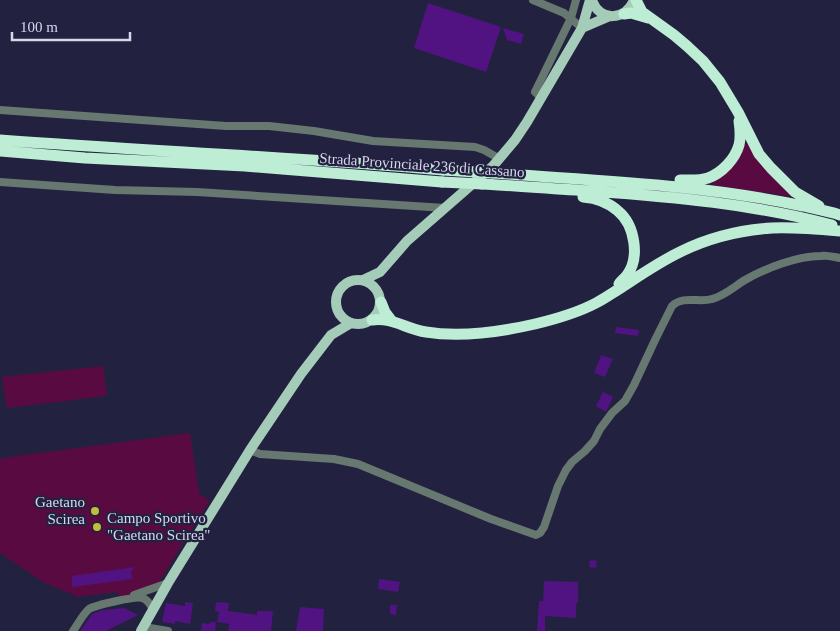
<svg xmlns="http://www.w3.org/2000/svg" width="840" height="631" viewBox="0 0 840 631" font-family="Georgia,serif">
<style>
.green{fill:#590b41}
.building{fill:#501381}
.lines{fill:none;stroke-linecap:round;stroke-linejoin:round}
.minor{stroke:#66786f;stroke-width:8}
.major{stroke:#a5ccb9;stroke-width:10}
.highway{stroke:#beedd6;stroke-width:11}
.highway-bridge{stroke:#beedd6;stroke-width:11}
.poi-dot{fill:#c7bb3b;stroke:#232140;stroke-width:2}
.labels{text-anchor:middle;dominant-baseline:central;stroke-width:4.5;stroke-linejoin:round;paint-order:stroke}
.street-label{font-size:15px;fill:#d7d7ec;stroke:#232140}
.poi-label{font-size:15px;fill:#d7d7ec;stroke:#232140;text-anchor:end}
</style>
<rect width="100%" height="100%" fill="#232140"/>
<!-- green -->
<path class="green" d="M744,143L749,144L764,167L773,178L794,196L793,197L713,185L712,182Z
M103,366L107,395L105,396L7,408L2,377Z
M190,433L199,494L210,500L158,584L123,598L115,592L78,597L43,582L0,553V460L2,458Z"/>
<!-- building -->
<path class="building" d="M428,3L501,27L486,72L414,48Z
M503,28L524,34L521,44L507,40Z
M616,327L639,330L638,336L615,333Z
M601,355L613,359L605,377L594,373Z
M603,392L613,397L606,412L596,406Z
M590,560L597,561L596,568L589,567Z
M135,567L131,572L132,579L72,587V576Z
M379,579L400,582L398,592L378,589Z
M544,581L578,582V603H576V618L545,616V631H537L539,601H543Z
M185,602L193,603L190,624L175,621V624L162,622L166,603L185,606Z
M216,602L229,603L228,611L257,615V611H273L271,631H228L229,624L217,622L219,612L215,611Z
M390,605H397L396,615L390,614Z
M300,607L324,609L323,631H296Z
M124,608L138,615L106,631H80L92,614L103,610Z
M210,622H216L215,631H201L202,623L210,624Z"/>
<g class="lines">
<!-- minor -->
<path class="minor" d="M533,0L564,13L582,28
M541,98L535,92L571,18L576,0
M0,110L226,126H269L314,131L373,141L475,147L484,150L500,159
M0,182L115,190L197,192L445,208
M250,450L260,454L334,459L358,464L491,519L536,535L540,533L544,527L558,486L566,470L572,462L585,451L594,441L600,429L612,413L625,401L634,385L656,338L672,306C683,295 699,303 712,299C724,296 735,286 745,280C766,268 797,256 821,256C827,255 834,257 840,258
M134,595L168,583
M144,627L168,631
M73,631C78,624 83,614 89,609C96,605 135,596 142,598C148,599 150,605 153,609"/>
<!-- major -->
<path class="major" d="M592,0C599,22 626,21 634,0
M582,28L610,16
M336 302a22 22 0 1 1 44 0a22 22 0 1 1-44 0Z
M363,280L380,272L407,241L493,166L515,140L527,122L582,28L590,0
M141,631L168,583L250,450L301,374L331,335L351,323"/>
<!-- highway -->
<path class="highway" d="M636,0L642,12L674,35L687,46L703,61L720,82L738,112L759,154L771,168L795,192L819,206
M624,14L631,13L648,18
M0,140C148,151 296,157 443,170
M0,151L85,158L245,166L442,182
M493,173C598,181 700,184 803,206C815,209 828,211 840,215
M680,180C689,180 699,181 708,178C722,173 735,159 739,145C741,137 740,128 739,121
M482,184C519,186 555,189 592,191C673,197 754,204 832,225
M583,197C596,198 608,202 618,211C635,225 640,258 627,275C625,278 621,281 619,284
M381,302L385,312L391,320
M372,320C392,317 406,329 426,332C462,338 500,332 535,324C556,319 577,313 596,303C604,299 611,294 619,289C639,276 659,262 680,252C708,238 741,230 772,228C794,227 817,229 840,231"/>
<!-- highway-bridge -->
<path class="highway-bridge" d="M443,170L493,173
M442,182L482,184"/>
</g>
<!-- markers -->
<g class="poi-dot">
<circle cx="95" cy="511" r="5"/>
<circle cx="97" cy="527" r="5"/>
</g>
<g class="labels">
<!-- street labels -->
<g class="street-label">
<text transform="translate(422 165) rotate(4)">Strada Provinciale 236 di Cassano</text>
</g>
<!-- poi labels -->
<g class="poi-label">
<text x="85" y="502">Gaetano<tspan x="85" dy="17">Scirea</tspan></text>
<text x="107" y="518" text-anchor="start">Campo Sportivo<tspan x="107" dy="17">"Gaetano Scirea"</tspan></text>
</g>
</g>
<!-- scale -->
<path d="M12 32v8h118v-8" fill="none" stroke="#d7d7ec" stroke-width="2.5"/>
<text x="20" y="32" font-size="15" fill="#d7d7ec" stroke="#232140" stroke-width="4" paint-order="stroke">100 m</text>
</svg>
